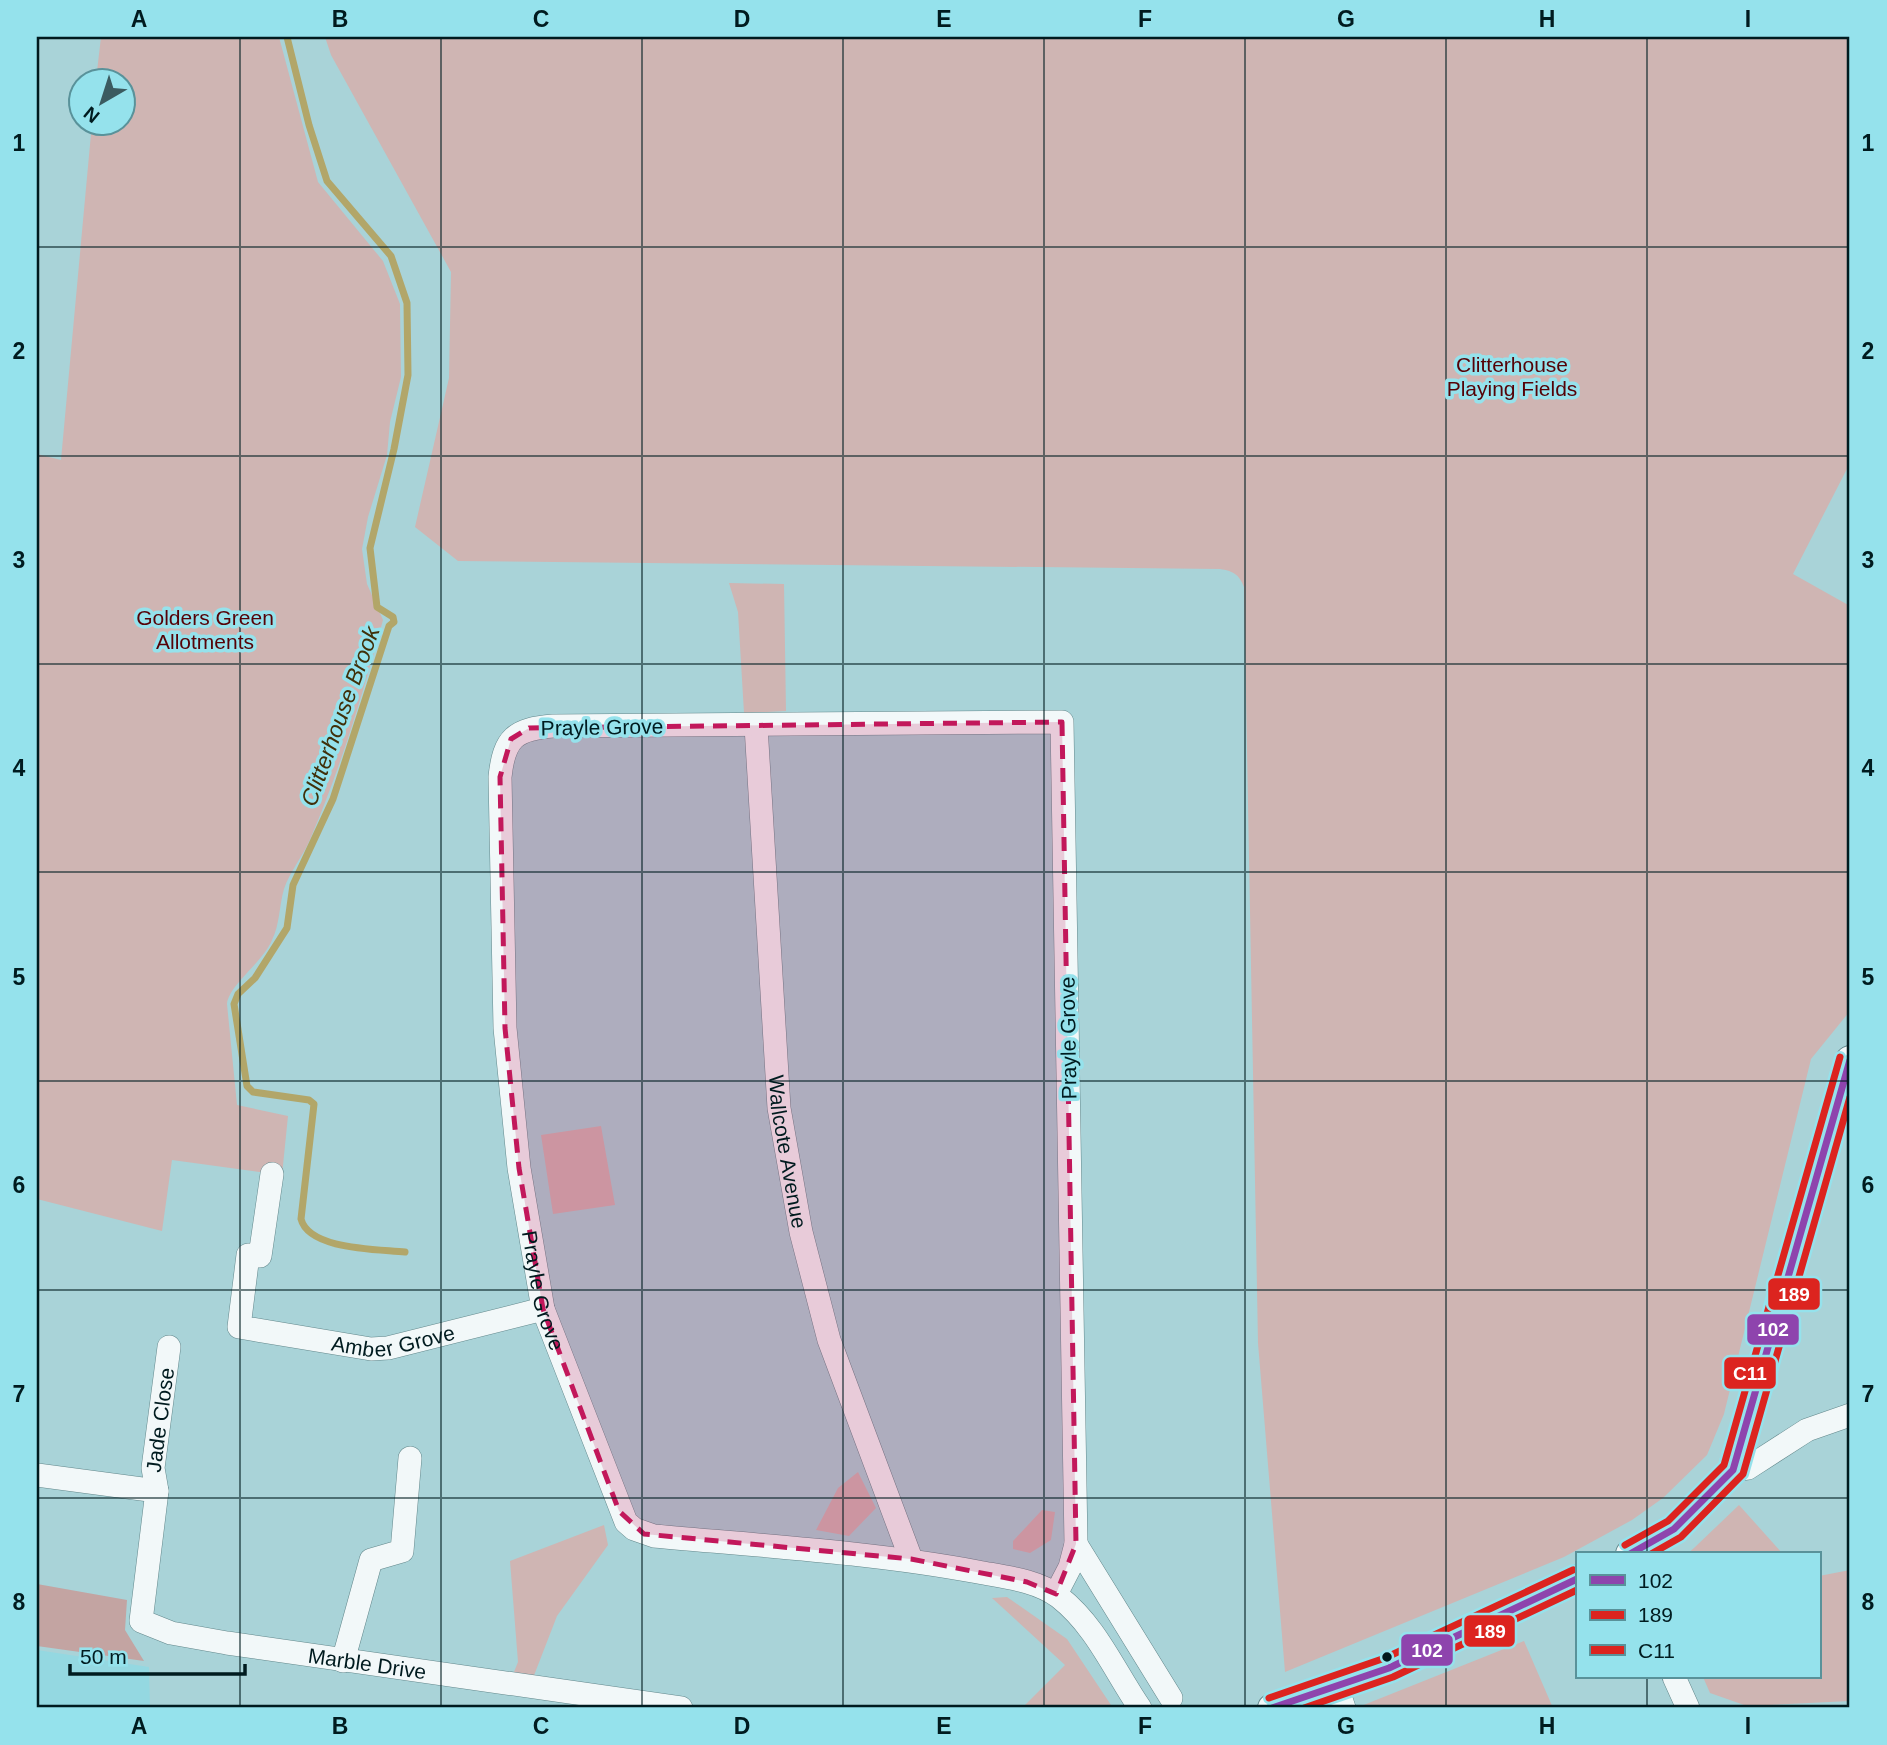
<svg xmlns="http://www.w3.org/2000/svg" width="1887" height="1745" viewBox="0 0 1887 1745" font-family="Helvetica,sans-serif">
<style>
.built{fill:#94d8e1}
.green{fill:#cfb5b3}
.forest{fill:#c3a4a2}
.lines{fill:none;stroke-linecap:round;stroke-linejoin:round}
.stream{stroke:#b2a669;stroke-width:7}
.minor-casing{stroke:#62878b;stroke-width:24}
.tertiary-casing{stroke:#62878b;stroke-width:30}
.minor{stroke:#f2f8f9;stroke-width:23}
.tertiary{stroke:#f2f8f9;stroke-width:28}
.bus-1-casing{stroke:#95e2ec;stroke-width:12}
.bus-2-casing{stroke:#95e2ec;stroke-width:12}
.bus-3-casing{stroke:#95e2ec;stroke-width:12}
.bus-1{stroke:#8e44ad;stroke-width:7}
.bus-2{stroke:#dc241f;stroke-width:7}
.bus-3{stroke:#dc241f;stroke-width:7}
.marked{fill:#c2185b;fill-opacity:0.2;stroke:#c2185b;stroke-width:5;stroke-dasharray:14 9;stroke-linejoin:round}
.grid{fill:none;stroke:#001b1f;stroke-width:2;stroke-opacity:0.55}
.bus-dot{fill:#001b1f;stroke:#95e2ec;stroke-width:2.5}
.labels{text-anchor:middle;dominant-baseline:central;stroke-width:7;stroke-linejoin:round;paint-order:stroke}
.park-label{font-size:21px;fill:#550106;stroke:#95e2ec}
.street-label{font-size:21px;fill:#001b1f;stroke:#95e2ec}
.water-label{font-size:23px;font-style:italic;fill:#40300a;stroke:#95e2ec}
.line-badge{stroke:#95e2ec;stroke-width:2.5}
.badge-label{font-size:19px;text-anchor:middle;font-weight:bold;fill:#fff}
.neatline{fill:none;stroke:#001b1f;stroke-width:2.5}
.grid-label{font-size:23px;text-anchor:middle;font-weight:bold;fill:#001b1f}
</style>
<rect width="100%" height="100%" fill="#a9d3d8"/>
<!-- built -->
<path class="built" d="M37,1650L149,1667L150,1708H37Z"/>
<!-- green -->
<path class="green" d="M101,37H279L318,182L383,261L400,304L401,377L390,422L387,455L368,517L362,549L367,584L383,620C363,693 341,767 311,837C304,855 290,871 284,889C279,906 280,924 272,940C263,962 229,985 227,1004L237,1105L288,1116L282,1175L172,1160L162,1231L37,1199V454L61,460L92,123L122,122V80H96Z
M325,37H1850V463L1793,574L1850,606V1011L1811,1059L1724,1414L1707,1455L1663,1498L1632,1520L1564,1557L1285,1672L1258,1343L1244,587C1239,574 1233,571 1220,569L458,561L415,527L449,378L451,272L331,55Z
M729,583L784,584L786,711L744,713L738,612Z
M601,1126L615,1205L553,1214L541,1135Z
M858,1472L876,1508L849,1536L816,1530L838,1488Z
M1739,1505L1783,1554H1687L1694,1548Z
M1042,1510L1055,1512L1051,1540L1030,1553L1013,1549V1541Z
M604,1525L608,1545L557,1616L533,1678L512,1677L518,1662L510,1561Z
M1850,1570V1701L1747,1706L1710,1693L1703,1677H1819V1576Z
M1007,1597L1067,1639L1113,1708H1022L1065,1665L992,1598Z
M1524,1641L1553,1708H1356Z"/>
<!-- forest -->
<path class="forest" d="M37,1584L127,1600L125,1630L144,1661L37,1646Z"/>
<g class="lines">
<!-- stream -->
<path class="stream" d="M287,37L309,125L327,181L391,256L407,303L408,375L394,449L370,548L377,607L393,617L394,622L389,626L333,799L293,885L287,928L255,978L238,994L234,1004L247,1086L253,1092L309,1100L314,1104L301,1219C309,1250 378,1249 405,1252"/>
<!-- minor casing -->
<g class="minor-casing">
<g id="minor">
<path id="s1" d="M756,726L779,1108L801,1232L829,1340L911,1559"/>
<path id="s2" d="M272,1174L260,1256L248,1255L239,1327L371,1349L388,1348L543,1309"/>
<path d="M1733,1470L1748,1468L1807,1430L1850,1415"/>
<path id="s3" d="M37,1475L157,1491L141,1621L171,1633L227,1643L681,1708"/>
<path id="s4" d="M157,1491L153,1468L169,1347"/>
<path d="M1076,1544L1171,1698"/>
<path id="s5" d="M1056,1594L1070,1567L1076,1544L1062,722L553,726C515,729 504,738 500,777L505,1028L519,1168L543,1309L626,1522L634,1529L654,1536C762,1546 871,1552 978,1572C1004,1577 1037,1580 1059,1597C1096,1626 1114,1670 1140,1708"/>
<path d="M343,1661L371,1560L402,1551L410,1458"/>
<path d="M1674,1677L1688,1708"/>
<path d="M1337,1687L1344,1708"/>
</g>
</g>
<!-- tertiary casing -->
<g class="tertiary-casing">
<path id="tertiary" d="M1630,1554L1674,1529L1733,1470L1850,1060
M1272,1708L1389,1668L1577,1579"/>
</g>
<!-- minor -->
<use href="#minor" class="minor"/>
<!-- tertiary -->
<use href="#tertiary" class="tertiary"/>
<!-- bus-1 casing -->
<g class="bus-1-casing">
<path id="bus-1" d="M1630,1554L1674,1529L1733,1470L1850,1060
M1272,1708L1389,1668L1577,1579"/>
</g>
<!-- bus-2 casing -->
<g class="bus-2-casing">
<path id="bus-2" d="M1651,1554L1681,1537L1743,1474L1850,1097
M1304,1708L1393,1677L1577,1590"/>
</g>
<!-- bus-3 casing -->
<g class="bus-3-casing">
<path id="bus-3" d="M1625,1545L1668,1521L1724,1465L1840,1057
M1269,1698L1385,1658L1573,1570"/>
</g>
<!-- bus-1 -->
<use href="#bus-1" class="bus-1"/>
<!-- bus-2 -->
<use href="#bus-2" class="bus-2"/>
<!-- bus-3 -->
<use href="#bus-3" class="bus-3"/>
</g>
<!-- marked area -->
<path class="marked" d="M1062,722L1076,1544L1056,1594L1027,1582L911,1559L644,1534L619,1511L543,1309L519,1168L505,1028L500,777L511,739L529,728Z"/>
<!-- grid -->
<path class="grid" d="M240,37V1708M441,37V1708M642,37V1708M843,37V1708M1044,37V1708M1245,37V1708M1446,37V1708M1647,37V1554M37,247H1850M37,456H1850M37,664H1850M37,872H1850M37,1081H1850M37,1290H1850M37,1498H1850M1647,1677V1708"/>
<!-- markers -->
<circle class="bus-dot" cx="1387" cy="1657" r="6"/>
<g class="labels">
<!-- park labels -->
<g class="park-label">
<text x="1512" y="364">Clitterhouse<tspan x="1512" dy="24">Playing Fields</tspan></text>
<text x="205" y="617">Golders Green<tspan x="205" dy="24">Allotments</tspan></text>
</g>
<!-- street labels -->
<g class="street-label">
<text transform="translate(602 727) rotate(-1)">Prayle Grove</text>
<text transform="translate(1068 1038) rotate(-91)">Prayle Grove</text>
<text stroke="none"><textPath href="#s1" startOffset="427">Wallcote Avenue</textPath></text>
<text stroke="none"><textPath href="#s5" startOffset="1986">Prayle Grove</textPath></text>
<text stroke="none"><textPath href="#s2" startOffset="324">Amber Grove</textPath></text>
<text stroke="none"><textPath href="#s4" startOffset="72">Jade Close</textPath></text>
<text stroke="none"><textPath href="#s3" startOffset="483">Marble Drive</textPath></text>
</g>
<!-- water labels -->
<g class="water-label">
<text transform="translate(340 716) rotate(-70)">Clitterhouse Brook</text>
</g>
</g>
<g class="line-badge">
<rect x="1767" y="1277" width="54" height="34" rx="7" fill="#dc241f"/>
<rect x="1746" y="1313" width="54" height="33" rx="7" fill="#8e44ad"/>
<rect x="1723" y="1356" width="54" height="34" rx="7" fill="#dc241f"/>
<rect x="1463" y="1614" width="53" height="34" rx="7" fill="#dc241f"/>
<rect x="1400" y="1633" width="54" height="34" rx="7" fill="#8e44ad"/>
</g>
<g class="badge-label">
<text x="1794" y="1301">189</text>
<text x="1773" y="1336">102</text>
<text x="1750" y="1380">C11</text>
<text x="1490" y="1638">189</text>
<text x="1427" y="1657">102</text>
</g>
<!-- border -->
<rect width="1887" height="1745" fill="none" stroke="#95e2ec" stroke-width="77"/>
<!-- legend -->
<rect x="1576" y="1552" width="245" height="126" fill="#95e2ec" stroke="#59929a" stroke-width="2"/>
<rect x="1590" y="1575" width="35" height="10" fill="#8e44ad" stroke="#59929a" stroke-width="2"/>
<text x="1638" y="1588" font-size="21" fill="#001b1f">102</text>
<rect x="1590" y="1610" width="35" height="10" fill="#dc241f" stroke="#59929a" stroke-width="2"/>
<text x="1638" y="1622" font-size="21" fill="#001b1f">189</text>
<rect x="1590" y="1645" width="35" height="10" fill="#dc241f" stroke="#59929a" stroke-width="2"/>
<text x="1638" y="1658" font-size="21" fill="#001b1f">C11</text>
<!-- north arrow -->
<g transform="translate(102 102) rotate(219)"><circle r="33" fill="#95e2ec" stroke="#59929a" stroke-width="2"/>
<path d="M0-5L12 26L0 18L-12 26Z" fill="#3b5b60"/>
<text y="-10" font-size="19" font-weight="bold" text-anchor="middle" fill="#001b1f">N</text>
</g>
<!-- scale -->
<path d="M70 1664v10h175v-10" fill="none" stroke="#001b1f" stroke-width="3.5"/>
<text x="80" y="1664" font-size="21" fill="#001b1f" stroke="#95e2ec" stroke-width="5" paint-order="stroke">50 m</text>
<rect x="38" y="38" width="1810" height="1668" class="neatline"/>
<g class="grid-label">
<text x="139" y="27">A</text>
<text x="340" y="27">B</text>
<text x="541" y="27">C</text>
<text x="742" y="27">D</text>
<text x="944" y="27">E</text>
<text x="1145" y="27">F</text>
<text x="1346" y="27">G</text>
<text x="1547" y="27">H</text>
<text x="1748" y="27">I</text>
<text x="19" y="151">1</text>
<text x="1868" y="151">1</text>
<text x="19" y="359">2</text>
<text x="1868" y="359">2</text>
<text x="19" y="568">3</text>
<text x="1868" y="568">3</text>
<text x="19" y="776">4</text>
<text x="1868" y="776">4</text>
<text x="19" y="985">5</text>
<text x="1868" y="985">5</text>
<text x="19" y="1193">6</text>
<text x="1868" y="1193">6</text>
<text x="19" y="1402">7</text>
<text x="1868" y="1402">7</text>
<text x="19" y="1610">8</text>
<text x="1868" y="1610">8</text>
<text x="139" y="1734">A</text>
<text x="340" y="1734">B</text>
<text x="541" y="1734">C</text>
<text x="742" y="1734">D</text>
<text x="944" y="1734">E</text>
<text x="1145" y="1734">F</text>
<text x="1346" y="1734">G</text>
<text x="1547" y="1734">H</text>
<text x="1748" y="1734">I</text>
</g>
</svg>
